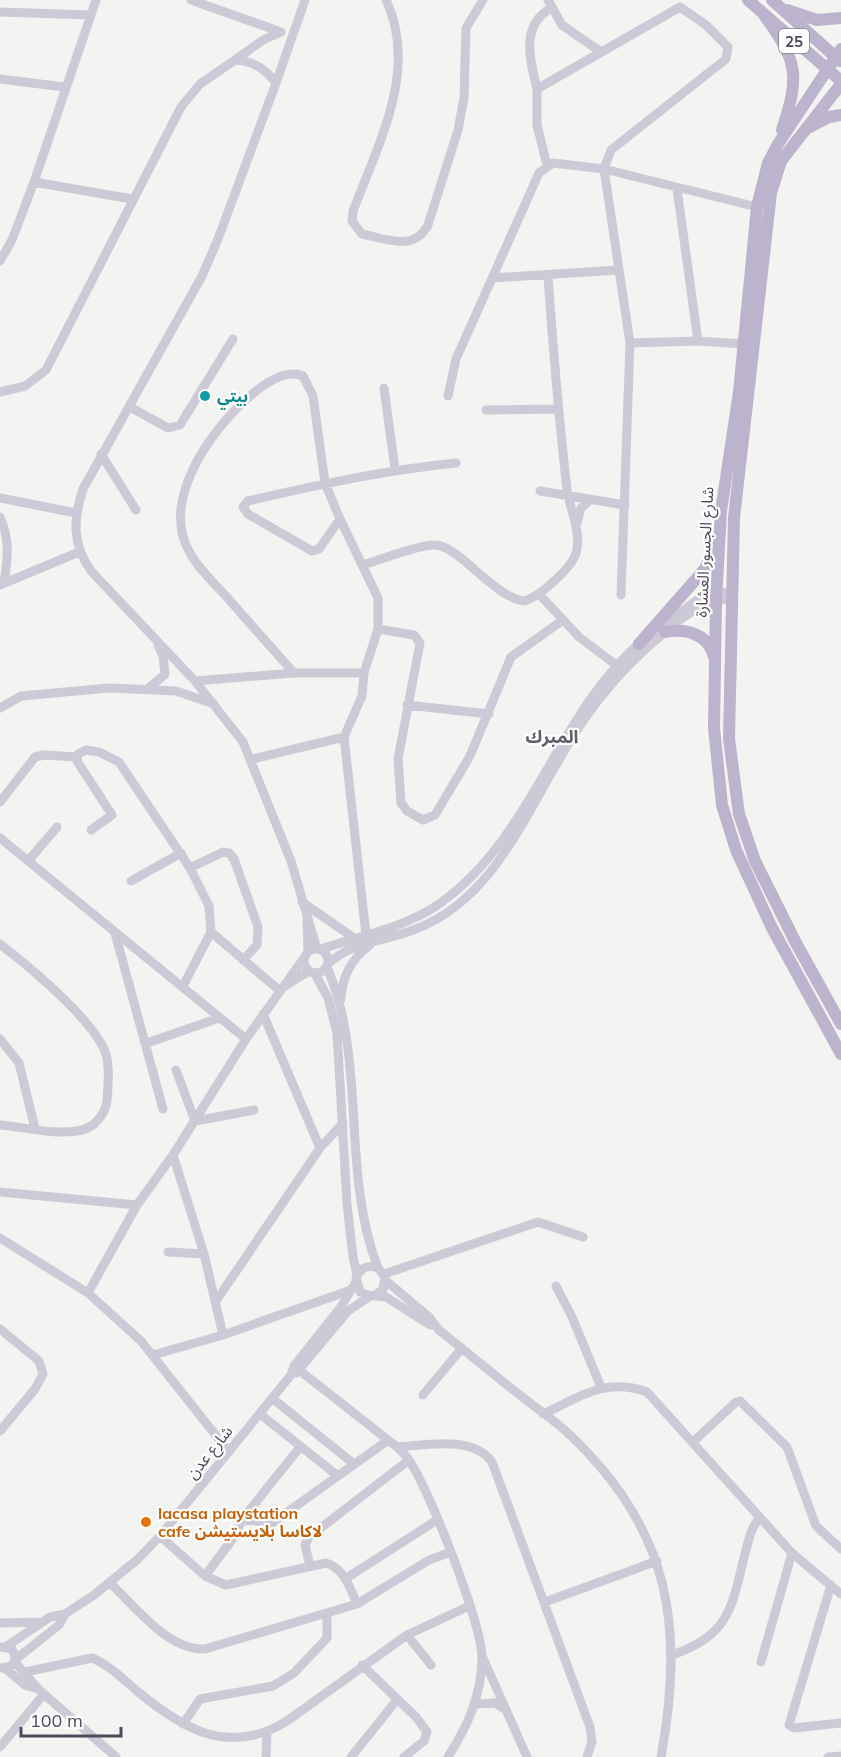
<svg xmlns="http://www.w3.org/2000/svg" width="841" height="1757" viewBox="0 0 841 1757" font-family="Mulish,'Noto Sans Arabic',sans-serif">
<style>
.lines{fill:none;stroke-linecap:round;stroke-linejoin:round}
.minor{stroke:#cdc9d6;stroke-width:9}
.major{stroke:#bcb3cc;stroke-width:12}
.culture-dot{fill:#0f9aa8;stroke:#fff;stroke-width:2}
.food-dot{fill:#e8710a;stroke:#fff;stroke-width:2}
.labels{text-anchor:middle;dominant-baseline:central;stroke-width:4.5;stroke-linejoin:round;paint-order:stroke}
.shield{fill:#fff;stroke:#84808e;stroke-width:1.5}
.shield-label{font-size:15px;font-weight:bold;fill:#504a5d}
.culture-label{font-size:16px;font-weight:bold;fill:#0d838f;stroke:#fff;text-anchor:start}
.street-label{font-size:16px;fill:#504a5d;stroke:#fff}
.food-label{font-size:16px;font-weight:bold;fill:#c56008;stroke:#fff;text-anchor:start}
.neighbourhood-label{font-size:18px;font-weight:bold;fill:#615e65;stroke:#fff}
</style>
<rect width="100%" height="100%" fill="#f3f3f1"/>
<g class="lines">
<!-- minor -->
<path class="minor" d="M191,0L281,32
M386,0C419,69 378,145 353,211L352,221L362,234C387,239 414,252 428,225L458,130L464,98L466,28L483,0
M548,0L562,25L601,52
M0,12L91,15
M235,60L263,40L281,32
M0,79L64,87
M276,83L305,0
M537,89C530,60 520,26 551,8
M547,165L537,125V89L680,7L706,25L728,47L726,59L611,150L604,169L630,343L621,595
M34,182L132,199
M677,189L698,341
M0,261L12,240L34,182L96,0
M492,278L618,270
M630,343L698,341L744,344
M384,388L395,469
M0,392L25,386L46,370L181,107L200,84L235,60C254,61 265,69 276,83L218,239L202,276L83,489C73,520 72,544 91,571L195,681L243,742L291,861L317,949
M448,396L456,359L539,173L553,163L604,169L757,207
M130,407L168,428L180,425L233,339
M486,410L558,409
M101,454L136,510
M540,491L625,505
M0,498L76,513
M0,517C10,539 8,559 4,582
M340,519L319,549L312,551L248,514L243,507L248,501C317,485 385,470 456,463
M577,523L581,508L590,500
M362,565C380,560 417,545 434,545C458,544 493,597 524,601C539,597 571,569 576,553C582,532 570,511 567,490C559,419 553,348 548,276
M0,585L79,552
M539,594L579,637L619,667
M659,628L705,594L732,592
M378,629L414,635L420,643L398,759L401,803L407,811L423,820L435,815L470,756L511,657L563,620
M195,681L294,673H364
M149,688L165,674L163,656L158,645
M407,705L489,714
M0,708L21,696L109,688L176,691L214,704
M344,737L366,935
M252,759L344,737L362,696L364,673L378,629V598L340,519L325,483L313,396L303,376C282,367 255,391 240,405C206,439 162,502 189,551C197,567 212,581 224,594C247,620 270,646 294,673
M0,802L35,757L44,755L77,757
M91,830L112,815L77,761L78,754L86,750L99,752L119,762L190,868L209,906L211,932L280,991
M0,838L246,1039
M29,860L57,827
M190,868L223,852L229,853L234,859L258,927L257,945L243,960
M131,881L181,853
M302,902L354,938
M307,920L308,952
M115,933L163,1109
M0,944C29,966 87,1015 103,1047C111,1062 108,1084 107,1101C105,1114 95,1127 82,1130C57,1136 25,1127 0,1125
M304 961a12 12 0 1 1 24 0a12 12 0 1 1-24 0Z
M321,949C360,936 404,928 439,904C534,837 556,714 643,640
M328,964C352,941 387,941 416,929C447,917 471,896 491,871C526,826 548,774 579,727C603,691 631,660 664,633C685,615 704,600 732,599
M327,967C368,1065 340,1169 378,1268
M315,974L328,998L337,1033L347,1204L353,1257L357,1274
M183,986L211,932
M285,986L309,971
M341,999C342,976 351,959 370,945
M263,1014L320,1148
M0,1039L19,1063L35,1128
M147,1043L219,1018
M176,1070L195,1121L254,1110
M173,1155L204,1254L223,1335
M0,1192L137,1205
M0,1238L88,1293L141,1341L229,1452
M168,1252L204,1254
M384,1274L538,1222L583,1237
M385,1280L429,1317L439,1330C468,1353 496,1377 525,1399C540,1411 557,1422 571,1436C670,1530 685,1627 661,1757
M556,1286L572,1317L601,1387
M88,1293L137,1205L173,1155L246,1039L304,958
M376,1295L383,1289L385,1277L378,1268C368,1264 360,1268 356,1278L360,1292L367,1295L386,1297L430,1325
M216,1301L320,1148L343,1123
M0,1329L39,1361L43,1374L35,1389L0,1431
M153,1355L223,1335L351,1290
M294,1366L397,1447C401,1451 406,1455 409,1460C429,1489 483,1626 482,1659C481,1697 468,1725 448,1757
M296,1373L348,1311L370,1296
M423,1395L462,1348
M272,1398L354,1464
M260,1414L338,1476
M543,1414C580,1397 605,1377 647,1392L792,1553L841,1594
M693,1442L736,1402L740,1401L787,1447L816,1526L841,1549
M397,1447C426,1445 473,1435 492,1462L590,1727L592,1742L587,1757
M242,1519L272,1523L387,1441
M160,1536L205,1576L226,1585L326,1563C344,1568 350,1588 357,1604
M310,1566L305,1545L309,1537L409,1460
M205,1576L231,1541L244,1517L300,1447
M345,1579L437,1520
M110,1583C135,1606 168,1651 205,1649L357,1604L429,1560L451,1552
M831,1585L789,1725L794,1728L841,1723
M545,1602L657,1561
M0,1623L43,1622
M407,1635L431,1665
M7,1646L50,1617L65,1614L94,1595L138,1559L160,1536L291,1375L294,1366L340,1308L356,1282
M0,1647L12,1649L16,1659L11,1666L0,1668
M672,1655C728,1635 731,1612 744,1557C748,1543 750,1530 759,1518
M483,1658L527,1757
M16,1659L59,1625L65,1614
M15,1662L38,1689L116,1757
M761,1662L792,1553
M362,1665L416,1717L427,1732L424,1741L404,1757
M6,1669L25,1685L38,1689
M25,1672L92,1658C109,1665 123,1679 137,1691C183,1729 229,1757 287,1721L407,1635L469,1606
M476,1704L495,1703L506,1710
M183,1724L200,1699L273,1686L294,1673L327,1638V1613
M0,1747L44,1694
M266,1757L267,1733
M351,1757L396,1701
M828,1757L841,1756"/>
<!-- major -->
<path class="major" d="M748,0L841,81
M772,0L840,61
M787,10L817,20L841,18
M764,15C798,61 800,76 782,130
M841,49L778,144L768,163L757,207L739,392L721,511L716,600L714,728L722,805L736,850L772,928L841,1054
M841,84L781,161L771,193L734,518L729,739L739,814L755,861L796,943L841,1024
M806,129L829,117L841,115
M665,632C686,628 709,634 714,657
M639,644L704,570L717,546"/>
</g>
<!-- markers -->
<circle class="culture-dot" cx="205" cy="396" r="6"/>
<circle class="food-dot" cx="146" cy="1522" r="6"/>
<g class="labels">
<!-- shield labels -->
<rect class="shield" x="779" y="29" width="30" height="24" rx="4.5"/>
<g class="shield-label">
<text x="794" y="41">25</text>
</g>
<!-- culture labels -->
<g class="culture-label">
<text x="217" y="396">بيتي</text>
</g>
<!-- street labels -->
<g class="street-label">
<text transform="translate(704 552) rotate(-87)">شارع الجسور العشارة</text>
<text transform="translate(209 1452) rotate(-51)">شارع عدن</text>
</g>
<!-- food labels -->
<g class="food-label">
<text x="158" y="1513">lacasa playstation<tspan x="158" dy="18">cafe لاكاسا بلايستيشن</tspan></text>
</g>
<!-- neighbourhood labels -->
<g class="neighbourhood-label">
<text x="552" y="736">المبرك</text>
</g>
</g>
<!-- scale -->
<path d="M21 1727v9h100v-9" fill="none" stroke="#504a5d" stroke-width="3"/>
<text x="30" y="1727" font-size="18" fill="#504a5d" stroke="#ffffff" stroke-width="4.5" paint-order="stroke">100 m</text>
</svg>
